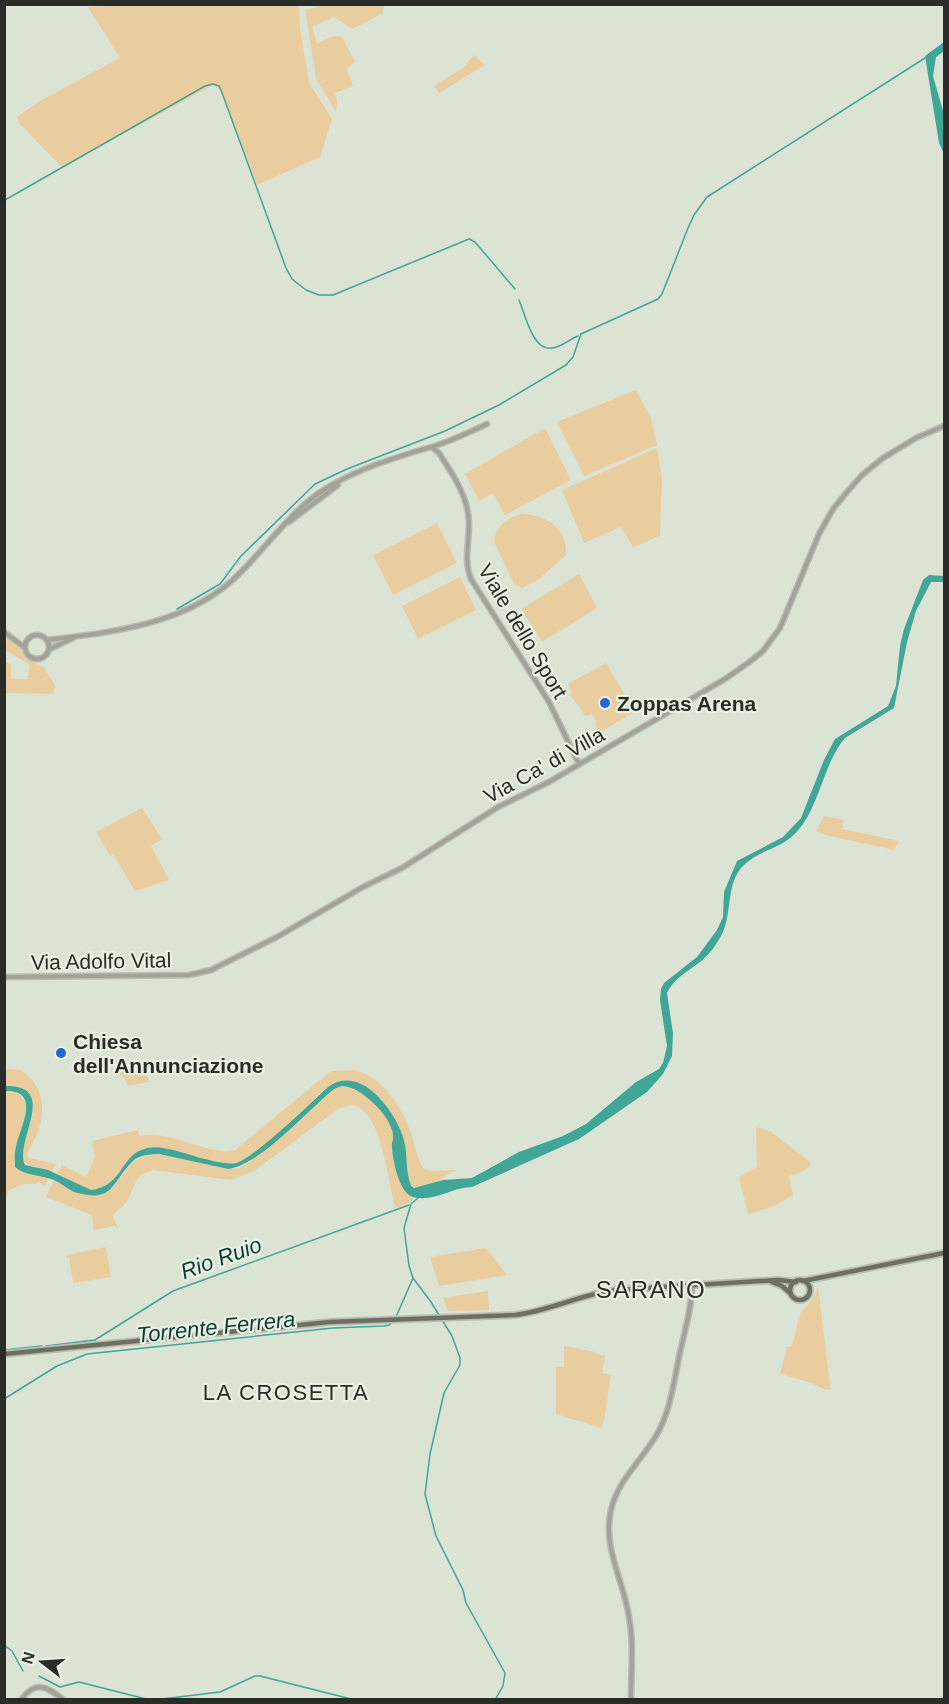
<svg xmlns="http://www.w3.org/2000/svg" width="949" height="1704" viewBox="0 0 949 1704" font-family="Arial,sans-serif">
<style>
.green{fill:#eacd9f}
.water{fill:#40a697}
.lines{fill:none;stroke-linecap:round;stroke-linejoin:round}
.stream{stroke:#40a697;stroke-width:1.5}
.minor-casing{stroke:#b8bfb2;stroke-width:7}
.major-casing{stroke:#b8bfb2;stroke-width:8}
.minor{stroke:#a2a29b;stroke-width:4}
.major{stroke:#6e6e62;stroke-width:4.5}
.poi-dot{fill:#2268d4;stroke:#e8f0e2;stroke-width:2}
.labels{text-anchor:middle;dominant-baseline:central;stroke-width:4.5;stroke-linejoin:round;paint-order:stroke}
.street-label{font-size:21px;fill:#2a2d27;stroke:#e8f0e2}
.poi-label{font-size:21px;font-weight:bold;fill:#2a2d27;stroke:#e8f0e2;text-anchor:start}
.water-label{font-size:22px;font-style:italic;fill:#0d3c35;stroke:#e8f0e2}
.neighbourhood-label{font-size:22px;letter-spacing:1.5px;fill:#2a2d27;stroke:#e8f0e2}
.quarter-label{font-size:24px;letter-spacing:1.5px;fill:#2a2d27;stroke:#e8f0e2}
</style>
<rect width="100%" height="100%" fill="#dbe3d5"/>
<!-- green -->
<path class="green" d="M145,4L296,5L299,7L300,28L309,83L332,119L320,157L257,185L221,91L213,85L62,167L19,123L17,117L38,102L120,58L88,7Z
M326,5H384L383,13L353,29L334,17L312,27L317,44L333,36H341L355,61L347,69L353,86L335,93L337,100L336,112L316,79L306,14L305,10Z
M474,55L485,65L439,93L434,86L463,68Z
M636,390L651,418L657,445L584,476L557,422Z
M545,428L571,480L505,515L493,493L479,501L465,474Z
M657,448L662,478L660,536L633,547L621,527L584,543L562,490Z
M520,514C545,514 568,528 566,555L538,580L522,588L514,584L494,542C495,526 507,519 520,514Z
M437,523L457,563L393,595L373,555Z
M579,574L597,608L542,642L521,609Z
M460,577L476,610L418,639L402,606Z
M7,638L19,647L26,657L44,668L55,685L54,694L5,693V661L11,665V679H27L30,665L5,650Z
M606,663L625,695L633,713L599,733L595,728L597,727L595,723L596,721L592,714L586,716L570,695L572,692L568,684Z
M142,808L162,839L151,846L169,880L135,891L113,854L110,856L96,832Z
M824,816L844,820L842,829L899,841L894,850L825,835L816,831Z
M143,1064L149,1082L128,1086L123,1075L118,1076L116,1070Z
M5,1069L20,1070C42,1082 46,1107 39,1129C36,1140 30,1145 27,1155L29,1158L56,1164L52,1172L23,1163C16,1139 46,1114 26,1092L5,1086Z
M353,1070C382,1075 402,1107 411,1133C415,1145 417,1158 423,1168L431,1171L456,1170C444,1176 424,1192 411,1186L405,1163L404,1143L392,1114L377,1096L360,1083C350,1084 336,1083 328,1087C322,1090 315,1098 311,1103C293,1118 260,1153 240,1161C221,1170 174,1147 151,1147C122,1149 121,1193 90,1190C82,1189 65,1179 57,1174L62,1165L86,1177L95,1157L92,1141L138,1130L140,1136C170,1129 209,1157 235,1150L331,1071Z
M342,1086C365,1090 389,1112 394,1135C395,1141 391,1144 392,1149C394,1165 398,1191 414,1198L407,1204L395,1208C389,1185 382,1121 360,1108C353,1103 345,1106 338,1109L254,1171L231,1180L154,1170C133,1175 136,1186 127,1201C123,1207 118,1211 112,1215L119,1230L115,1226L94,1230L92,1215L46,1197L54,1180C61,1184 68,1190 75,1192C129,1207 113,1154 159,1154L228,1169L239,1168L248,1163L286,1133L334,1089Z
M5,1091C15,1091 22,1095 26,1105L20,1171L49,1178L45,1186L38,1182L36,1184H24L9,1190L5,1203Z
M756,1127L770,1131L810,1162V1166L799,1173L789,1176L793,1195C779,1204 764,1211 748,1214L739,1177L757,1167Z
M106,1247L111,1277L73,1283L69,1258H66L67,1255Z
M486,1248L507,1275L439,1286L430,1257Z
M818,1285L830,1385L831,1390L823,1389L812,1383L780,1374L787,1347L792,1346L801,1311C810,1305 815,1296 818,1285Z
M488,1291L489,1310L448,1311L443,1298Z
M564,1346L595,1352L596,1354L605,1356L602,1373L611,1375L604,1422L601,1428L556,1414V1367H564Z"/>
<!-- water -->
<path class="water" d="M944,42V51L936,57L933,76L943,111L944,154L939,143L925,56Z
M929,575L944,576V582H931L916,611L907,642L894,708L845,738C825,761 821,798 803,824C784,851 764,846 744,865C725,883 733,912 722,934C717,944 709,955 700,962C687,972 674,978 667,993L673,1033L672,1056L663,1074L647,1092L579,1139L472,1187C452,1187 433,1203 413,1197C399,1193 393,1161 392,1148C391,1141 395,1140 392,1130C388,1118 380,1109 371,1101C362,1093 354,1087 342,1086L334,1089C308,1110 259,1166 228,1169L159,1154C150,1154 139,1155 133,1161C111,1182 115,1204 74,1192C67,1189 61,1183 54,1180C42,1175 25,1176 15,1167C15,1160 14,1154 16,1147C19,1129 43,1090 5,1091V1086C61,1085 13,1142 25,1165L48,1170L91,1190C124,1186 120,1154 147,1148C163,1144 188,1155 205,1159C215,1161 226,1165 236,1163C253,1159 312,1102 328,1087C361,1063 396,1112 404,1140C408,1156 405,1170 411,1186L414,1188L443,1180L472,1178L519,1152L563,1136L586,1124L636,1082L659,1069L663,1063L667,1046L660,1000L661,989L664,983L697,957L717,930L723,917L724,892L737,861L783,837L801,818L824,760L835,739L888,706L896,686L900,646L904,629L923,580Z"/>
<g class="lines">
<!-- stream -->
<path class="stream" d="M5,200L205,86L213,84L219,86L221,90L286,268L292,279L306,290L319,295H333L469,239L475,242L515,289
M519,300C525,314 533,352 552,348C561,347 570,339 578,336
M177,609L220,584L241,556L315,484L347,469L445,431L499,405L566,365L573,357L581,334L658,299L662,294L688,228L694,215L707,197L925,58
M418,1198L411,1204L404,1228L409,1266L413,1278L431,1302L452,1336L460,1358V1365L444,1393L430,1454L425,1494L436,1536L463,1590L466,1603L505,1673L503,1686L495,1700
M396,1317L413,1278
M46,1346L95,1340L173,1291L409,1205
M4,1350L42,1346
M4,1399L57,1366L87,1354L333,1328L384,1326L389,1325L394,1321
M4,1645L12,1651L23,1671
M39,1676L60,1687L79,1682L150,1700
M154,1700L220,1692L255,1676H260L355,1700"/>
<!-- minor casing -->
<g class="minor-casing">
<path id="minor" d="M432,447L439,453C450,470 465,492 468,513C472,536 462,557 471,579L549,702L579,764
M289,522L338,485
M4,632L24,647
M25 647a12 12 0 1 1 24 0a12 12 0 1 1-24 0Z
M47,640C115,632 191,624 241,572C269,544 292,510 325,489C357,469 396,457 431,447C450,442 469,432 487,424
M50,649L73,638
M4,977L189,975L211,970L277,937L363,887L402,868L498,807L549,782L725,679L748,663L763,651L780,628L819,534L833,509L847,492L862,475L883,458L916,438L944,426
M21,1700C36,1679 47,1687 64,1700
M631,1700C631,1672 634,1644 629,1617C624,1581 602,1547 611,1510C618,1480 641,1461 656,1436C671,1411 674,1380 680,1352C685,1330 692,1307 692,1285"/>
</g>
<!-- major casing -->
<g class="major-casing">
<path id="major" d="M790 1290a10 10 0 1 1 20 0a10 10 0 1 1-20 0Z
M803,1281L944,1253
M772,1282L782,1286L790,1293
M4,1354L330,1322L515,1315C550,1311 581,1294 616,1290L778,1280L796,1282"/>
</g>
<!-- minor -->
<use href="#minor" class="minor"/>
<!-- major -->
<use href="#major" class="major"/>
</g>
<!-- markers -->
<g class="poi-dot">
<circle cx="605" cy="703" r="6"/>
<circle cx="61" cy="1053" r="6"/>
</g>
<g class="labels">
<!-- street labels -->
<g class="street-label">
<text transform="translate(523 631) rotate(59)">Viale dello Sport</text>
<text transform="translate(544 765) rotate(-29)">Via Ca' di Villa</text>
<text transform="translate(101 961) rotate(-1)">Via Adolfo Vital</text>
</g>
<!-- poi labels -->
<g class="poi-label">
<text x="617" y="703">Zoppas Arena</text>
<text x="73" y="1041">Chiesa<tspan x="73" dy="24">dell'Annunciazione</tspan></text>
</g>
<!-- water labels -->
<g class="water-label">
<text transform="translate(221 1258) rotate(-20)">Rio Ruio</text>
<text transform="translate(216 1327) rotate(-6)">Torrente Ferrera</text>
</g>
<!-- neighbourhood labels -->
<g class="neighbourhood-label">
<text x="286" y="1392">LA CROSETTA</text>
</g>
<!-- quarter labels -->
<g class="quarter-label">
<text x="651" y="1289">SARANO</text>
</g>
</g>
<!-- border -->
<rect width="949" height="1704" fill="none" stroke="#2a2d27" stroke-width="12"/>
<!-- north arrow -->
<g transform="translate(42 1662) rotate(287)" stroke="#e8f0e2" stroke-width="4.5" paint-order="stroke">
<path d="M0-4.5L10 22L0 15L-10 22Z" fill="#2a2d27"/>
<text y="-9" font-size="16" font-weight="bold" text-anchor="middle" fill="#2a2d27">N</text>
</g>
</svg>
